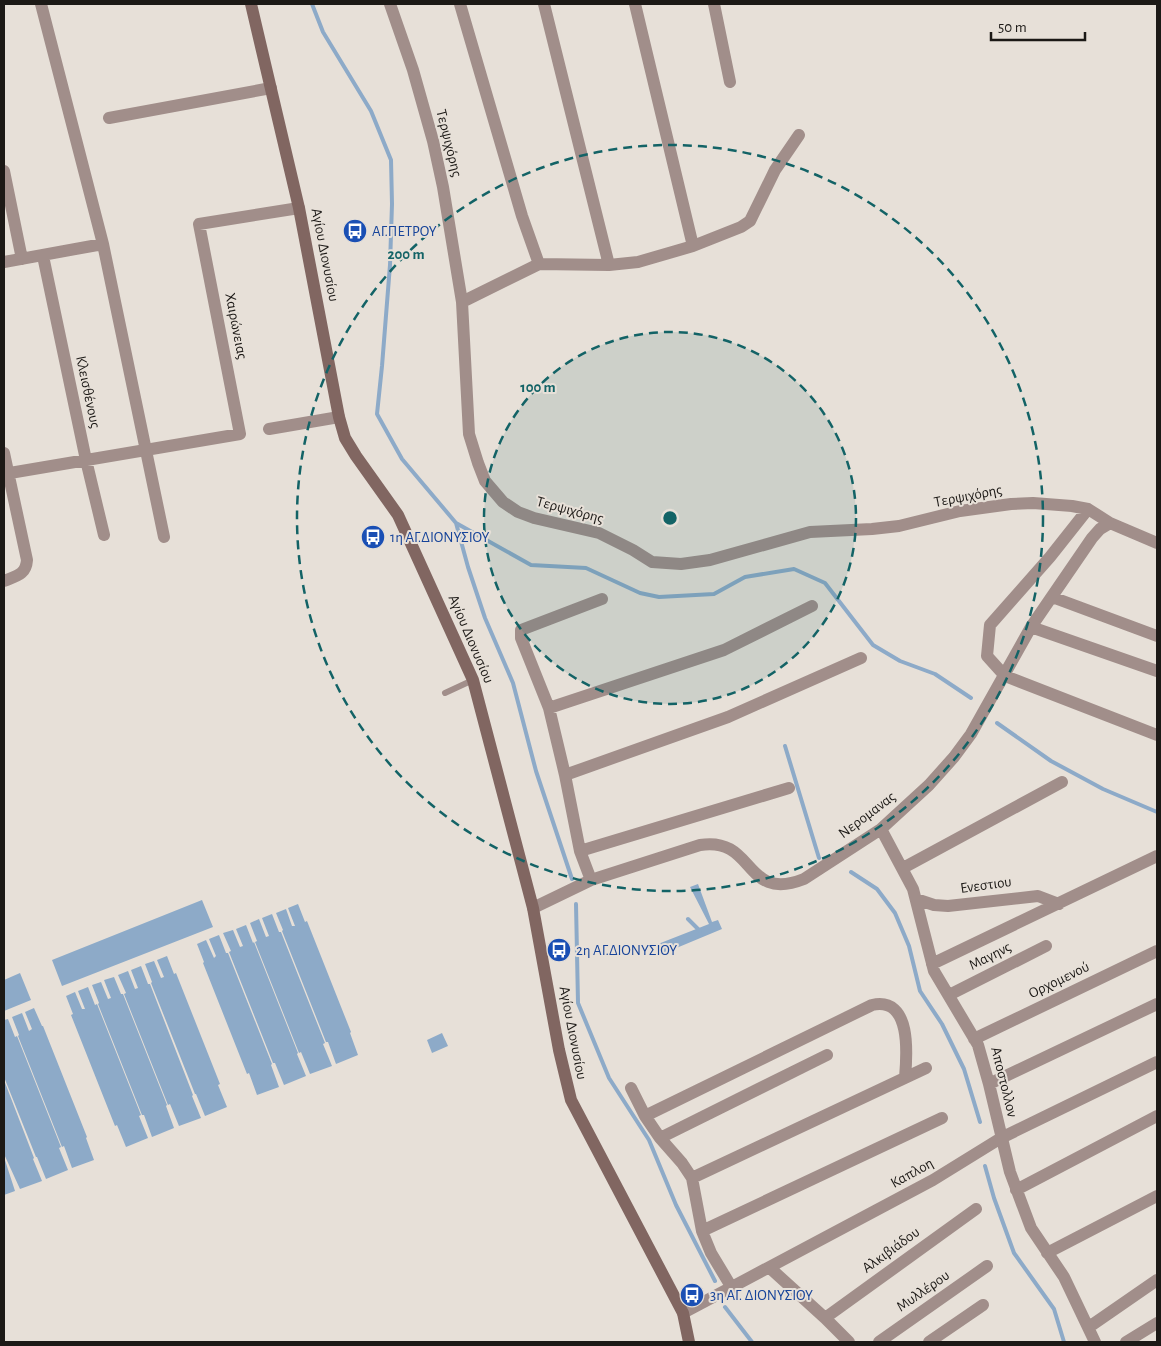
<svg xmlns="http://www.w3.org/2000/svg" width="1161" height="1346" viewBox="0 0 1161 1346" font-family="'Alegreya Sans',sans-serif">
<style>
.water{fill:#8daac8}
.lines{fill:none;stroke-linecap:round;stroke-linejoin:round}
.stream{stroke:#8daac8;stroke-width:4}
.lane{stroke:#a18e8a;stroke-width:6}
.street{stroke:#a18e8a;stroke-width:12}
.secondary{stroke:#816661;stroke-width:12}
.ring{fill:none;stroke:#136366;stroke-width:2.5;stroke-dasharray:9 6}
.labels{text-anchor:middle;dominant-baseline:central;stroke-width:4;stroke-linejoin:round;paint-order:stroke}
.street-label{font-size:15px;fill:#1c1916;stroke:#e7e0d8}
.transit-label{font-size:15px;fill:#164399;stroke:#e7e0d8;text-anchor:start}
.centre{fill:#136366;stroke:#e7e0d8;stroke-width:2.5}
.ring-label{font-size:15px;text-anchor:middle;font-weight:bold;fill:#136366;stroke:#e7e0d8;stroke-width:4;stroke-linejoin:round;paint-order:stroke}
</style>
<rect width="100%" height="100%" fill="#e7e0d8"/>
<!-- water -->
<path class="water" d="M698,884L712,922L718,920L722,929L662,954L658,944L709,924L690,887Z
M202,900L213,927L62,986L52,960Z
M298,904L305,922L307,921L351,1032L350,1033L358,1055L336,1064L328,1042H326L282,931L283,930L276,913L286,909L292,926H295L288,908Z
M272,914L279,932H281L325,1043L323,1044L332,1066L310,1074L301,1052L299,1053L255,942L257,941L250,923L259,919L266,937L269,936L262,918Z
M246,925L253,943L254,942L298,1053L297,1054L306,1076L284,1085L275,1063H273L229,952L231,951L223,933L233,930L240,947L243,946L236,929Z
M219,935L226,953H228L272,1064L271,1065L279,1087L257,1095L249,1073L247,1074L203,963L204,962L197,944L206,940L214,958L216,956L209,939Z
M167,956L174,974L176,973L220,1084L218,1085L227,1107L205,1116L196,1094H195L151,983L152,982L145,964L154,961L161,978L164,977L157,960Z
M141,966L148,984H150L193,1095L192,1096L201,1118L179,1126L170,1104L168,1105L124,994L126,993L118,975L128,971L135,989L138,988L131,970Z
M20,973L31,1000L4,1011V980Z
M114,977L121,994H123L167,1105L166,1106L174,1128L152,1137L144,1115H142L98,1004L99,1003L92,985L101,982L108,999L111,998L104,980Z
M88,987L95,1005L97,1004L141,1115L139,1116L148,1138L126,1147L117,1125L115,1126L71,1015L73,1014L66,996L75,992L82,1009H85L78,991Z
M34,1008L42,1026H43L87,1137L86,1138L94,1160L72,1168L64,1146L62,1147L18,1036L19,1035L12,1017L22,1013L29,1031L32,1029L25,1012Z
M8,1019L15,1037L17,1036L61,1147L59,1148L68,1170L46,1179L37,1157H36L4,1077V1041L5,1040L4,1020Z
M442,1033L448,1046L432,1053L427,1040Z
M4,1080L34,1158L33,1159L42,1181L20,1189L4,1154Z
M4,1157L15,1191L4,1195Z"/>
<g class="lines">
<!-- stream -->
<path class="stream" d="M312,4L323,32L371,111L391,160L392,204L390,265L382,366L377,414L402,459L456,523L468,567L485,618L513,683L536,771L572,879
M456,523L531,565L586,568L640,593L659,597L714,594L745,577L794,569L825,583L873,645L900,661L935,674L971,698
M997,723L1051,761L1103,789L1157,812
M785,746L819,858
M851,872L877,889L895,913L909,946L920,991L942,1024L964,1069L980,1122
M576,904L578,1003L609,1078L649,1140L676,1205L715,1281
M688,919L700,931
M985,1166L994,1198L1014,1253L1054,1309L1064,1342
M725,1307L752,1342"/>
<!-- lane -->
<path class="lane" d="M445,693L473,680"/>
<!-- street -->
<path class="street" d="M41,4L103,244L164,537
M390,4L413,70L433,141L443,187L462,302L469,434L478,463L485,481L503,502L518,512L534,518L599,533L633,550L652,562L681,564L710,560L810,532L872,529L899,526L960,511L1011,504L1033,503L1072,506L1088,509L1110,523L1157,543
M460,4L522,216L539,264L609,265L638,262L693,246L741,227L750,221L775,170L799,135
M544,4L609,265
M635,4L693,246
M714,4L730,82
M109,118L271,88
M4,171L22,259
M43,256L86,460L104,535
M4,262L103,244
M462,302L539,264
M269,429L339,417
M4,453L27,560C26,575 16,576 4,581
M4,474L240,434L199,224L299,208
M1088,509L1050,557L990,625L987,656L1005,676L1157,735
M1052,597L1157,636
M1031,627L1157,671
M549,708L724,650L812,606
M565,775L728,717L861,658
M881,829L913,889L934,971L978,1045L989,1084L1010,1172L1031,1228L1064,1277L1095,1342
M580,851L789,788
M903,868L1062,782
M591,880L580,851L565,775L549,708L521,638V630L602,599
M916,899L934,905L948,906L1038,896L1059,904
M533,908L591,880L700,845C756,836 743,903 804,879L881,829L929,785L954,757L971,734L1031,627L1092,538L1100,529L1110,523
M932,964L1157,856
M949,995L1046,946
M974,1039L1157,951
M989,1084L1157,1004
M631,1088L645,1116L660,1138L682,1163L692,1178L702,1231
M645,1116L872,1005C912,996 907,1055 905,1078
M660,1138L827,1055
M692,1178L926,1068
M1016,1190L1157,1116
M1047,1253L1157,1196
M770,1268L825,1318L849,1342
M732,1288L711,1253L702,1231L942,1118
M683,1313L933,1180L1001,1138L1157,1062
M825,1318L976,1209
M1089,1327L1157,1280
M879,1342L987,1266
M929,1342L983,1305
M1126,1342L1157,1323"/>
<!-- secondary -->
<path class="secondary" d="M251,4L299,208L339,417L345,438L356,456L398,515L473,680L533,908L559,1050L571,1100L683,1313L689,1342"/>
</g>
<!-- distance rings -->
<circle cx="670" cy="518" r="186" fill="#136366" fill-opacity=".12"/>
<g class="ring">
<circle cx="670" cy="518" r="186"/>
<circle cx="670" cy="518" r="373"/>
</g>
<!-- icons -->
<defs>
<g id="bus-disc" transform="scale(1.25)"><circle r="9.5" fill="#1a4fb4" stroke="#e7e0d8"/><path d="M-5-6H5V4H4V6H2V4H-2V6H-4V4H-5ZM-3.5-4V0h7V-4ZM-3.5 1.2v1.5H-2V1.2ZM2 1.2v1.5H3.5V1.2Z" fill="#fff"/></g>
</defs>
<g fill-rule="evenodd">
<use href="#bus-disc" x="355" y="231"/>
<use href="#bus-disc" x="373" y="537"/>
<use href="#bus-disc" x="559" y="950"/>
<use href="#bus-disc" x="692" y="1295"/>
</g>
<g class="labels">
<!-- street labels -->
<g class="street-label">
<text transform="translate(449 143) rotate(76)">Τερψιχόρης</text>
<text transform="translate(325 255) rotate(79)">Αγίου Διονυσίου</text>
<text transform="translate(236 326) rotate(79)">Χαιρώνειας</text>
<text transform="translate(88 392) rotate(78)">Κλεισθένους</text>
<text transform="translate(968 496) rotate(-11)">Τερψιχόρης</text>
<text transform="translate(570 510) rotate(15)">Τερψιχόρης</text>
<text transform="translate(471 639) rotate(67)">Αγίου Διονυσίου</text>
<text transform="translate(867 815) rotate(-37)">Νερομανας</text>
<text transform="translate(986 885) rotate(-8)">Ενεστιου</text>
<text transform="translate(990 956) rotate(-27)">Μαγηνς</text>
<text transform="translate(1059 980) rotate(-26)">Ορχομενού</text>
<text transform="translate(573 1033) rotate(79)">Αγίου Διονυσίου</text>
<text transform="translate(1004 1082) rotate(76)">Αποστολλον</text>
<text transform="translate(912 1173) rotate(-29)">Καπλοη</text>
<text transform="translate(891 1250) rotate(-36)">Αλκιβιάδου</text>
<text transform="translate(923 1291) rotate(-35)">Μυλλέρου</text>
</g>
<!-- transit labels -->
<g class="transit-label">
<text x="372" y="231">ΑΓ.ΠΕΤΡΟΥ</text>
<text x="390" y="537">1η ΑΓ.ΔΙΟΝΥΣΙΟΥ</text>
<text x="576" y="950">2η ΑΓ.ΔΙΟΝΥΣΙΟΥ</text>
<text x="710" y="1295">3η ΑΓ. ΔΙΟΝΥΣΙΟΥ</text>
</g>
</g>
<circle cx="670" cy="518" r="8" class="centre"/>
<g class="ring-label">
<text x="406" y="259">200 m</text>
<text x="538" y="392">100 m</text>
</g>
<!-- border -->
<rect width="1161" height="1346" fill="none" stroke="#1c1916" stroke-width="10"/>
<!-- scale -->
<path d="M991 32v8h94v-8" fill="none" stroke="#1c1916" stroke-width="2.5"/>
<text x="998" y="32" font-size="15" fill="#1c1916" stroke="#e7e0d8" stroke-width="4" paint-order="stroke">50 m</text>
</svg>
